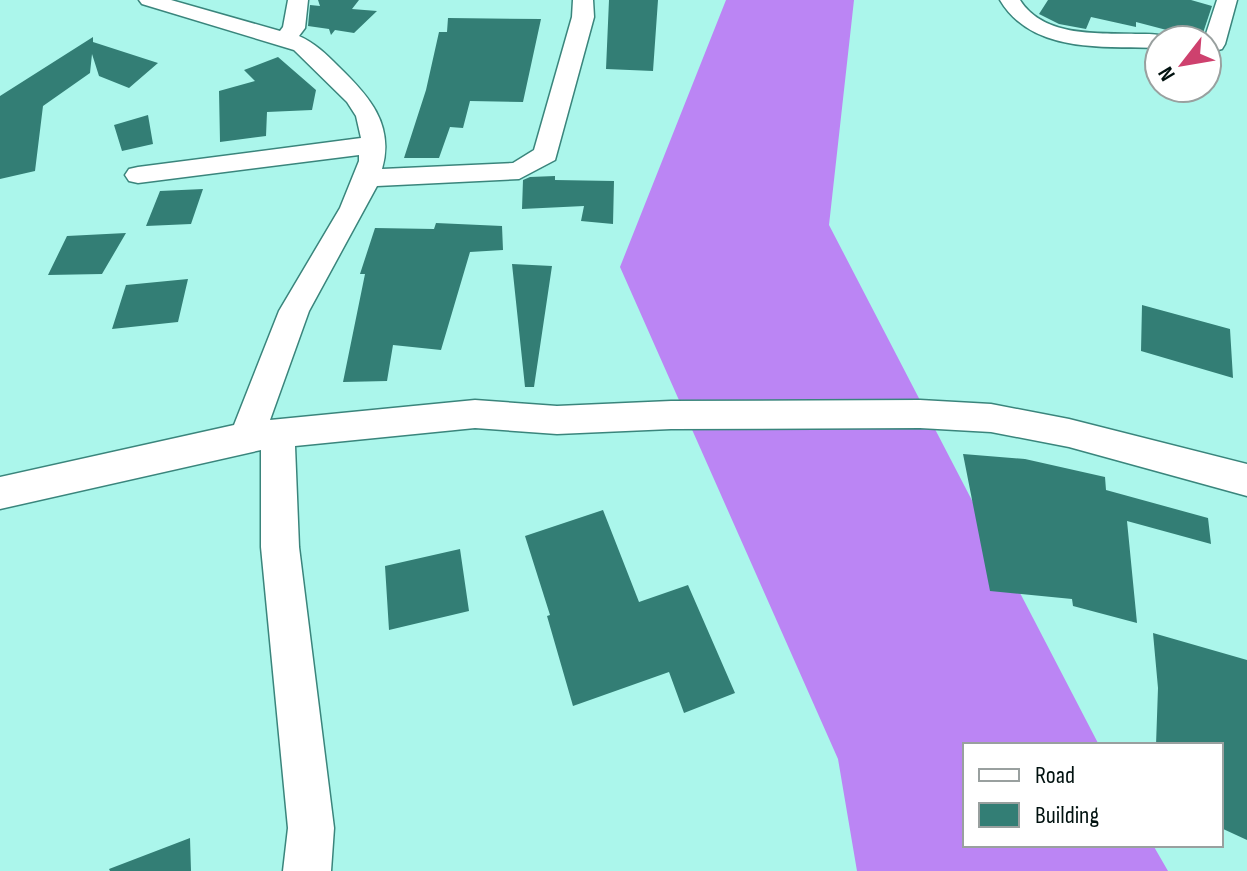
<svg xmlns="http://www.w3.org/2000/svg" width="1247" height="871" viewBox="0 0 1247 871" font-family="'Sofia Sans Condensed',sans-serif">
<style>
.forest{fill:#bb85f4}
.building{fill:#337e75}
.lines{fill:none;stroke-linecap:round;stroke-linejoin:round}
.minor-casing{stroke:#3a857c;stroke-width:3}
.minor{fill:#fff;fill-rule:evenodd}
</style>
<rect width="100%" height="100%" fill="#abf6eb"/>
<!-- forest -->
<path class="forest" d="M726,0H854L829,225L1099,745H965V845H1153L1168,871H857L838,759L620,267Z"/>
<!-- building -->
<path class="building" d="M318,0H359L352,9L377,11L354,33L335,30L331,35L329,29L308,26L310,5L320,6Z
M609,0H658L653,71L606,69Z
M1048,0H1191L1212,6L1201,39L1136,22V27L1091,17L1086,29L1059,24L1039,14Z
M448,18L541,19L523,102L470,101L463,128L450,127L439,158H404L426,90L439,32H447Z
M93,37V42L158,63L129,88L99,76L92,54L90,73L43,106L35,171L0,179V96Z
M278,57L316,90L312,110L267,112L266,136L220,142L219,91L255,81L244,70Z
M148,115L153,144L122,151L114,125Z
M555,176V180L614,181L613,224L581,221L584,206L522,209L523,180L530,177Z
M203,189L191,224L146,226L160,191Z
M436,223L502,226L503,250L470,252L441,350L393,345L387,381L343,382L365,274H360L375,228L434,229Z
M126,233L102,274L48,275L67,236Z
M512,264L552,266L534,387H525Z
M188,279L178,322L112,329L126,285Z
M1142,305L1230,329L1233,378L1141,351Z
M963,454L1025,459L1105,477L1106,490L1208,518L1211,544L1127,521L1137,623L1073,606L1072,599L990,591Z
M603,510L639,602L688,585L735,693L684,713L669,672L573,706L547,616L550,615L525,536Z
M460,549L469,611L389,630L385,566Z
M1153,633L1247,660V840L1221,828V745H1156L1158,688Z
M190,838L191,871H110L109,869Z"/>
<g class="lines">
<!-- minor casing -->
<g class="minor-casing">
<path id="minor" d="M139,0H171L280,31L283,27L288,0H308L305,28L299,36C315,43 326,54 338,66C368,95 395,124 382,169L513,163L534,150L572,17L573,0H593L594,17L555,160L519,179L377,186L309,311L270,420L475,400L557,406L671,401L920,400L991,404L1069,419L1247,464V496L1069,447L991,432L920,428L671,429L557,434L475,428L295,446L299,547L334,828L331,871H283L288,828L261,547V450L0,509V477L234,425L279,311L340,208L359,161V155L138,183L129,181L125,175L129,169L138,167L361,138L356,116L347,102L294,50L142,4Z
M1000,0H1020C1044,38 1100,33 1139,34C1150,34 1161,33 1169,40H1159V48C1103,46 1032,54 1000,0Z
M1217,0H1237L1225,44L1222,49L1207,53V40H1204Z"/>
</g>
<!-- minor -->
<use href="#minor" class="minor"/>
</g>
<!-- legend -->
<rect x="963" y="743" width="260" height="104" fill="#ffffff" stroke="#99a09f" stroke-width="2"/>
<rect x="979" y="769" width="40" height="12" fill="#ffffff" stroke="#99a09f" stroke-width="2"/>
<text x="1035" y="783" font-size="24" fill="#00110f">Road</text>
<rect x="979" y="803" width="40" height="24" fill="#337e75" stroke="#99a09f" stroke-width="2"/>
<text x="1035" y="823" font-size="24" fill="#00110f">Building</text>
<!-- north arrow -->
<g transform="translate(1183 64) rotate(239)"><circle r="38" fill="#ffffff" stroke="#99a09f" stroke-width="2"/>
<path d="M0-6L14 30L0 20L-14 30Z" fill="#ce416e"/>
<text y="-12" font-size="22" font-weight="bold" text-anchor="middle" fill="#00110f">N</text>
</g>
</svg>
